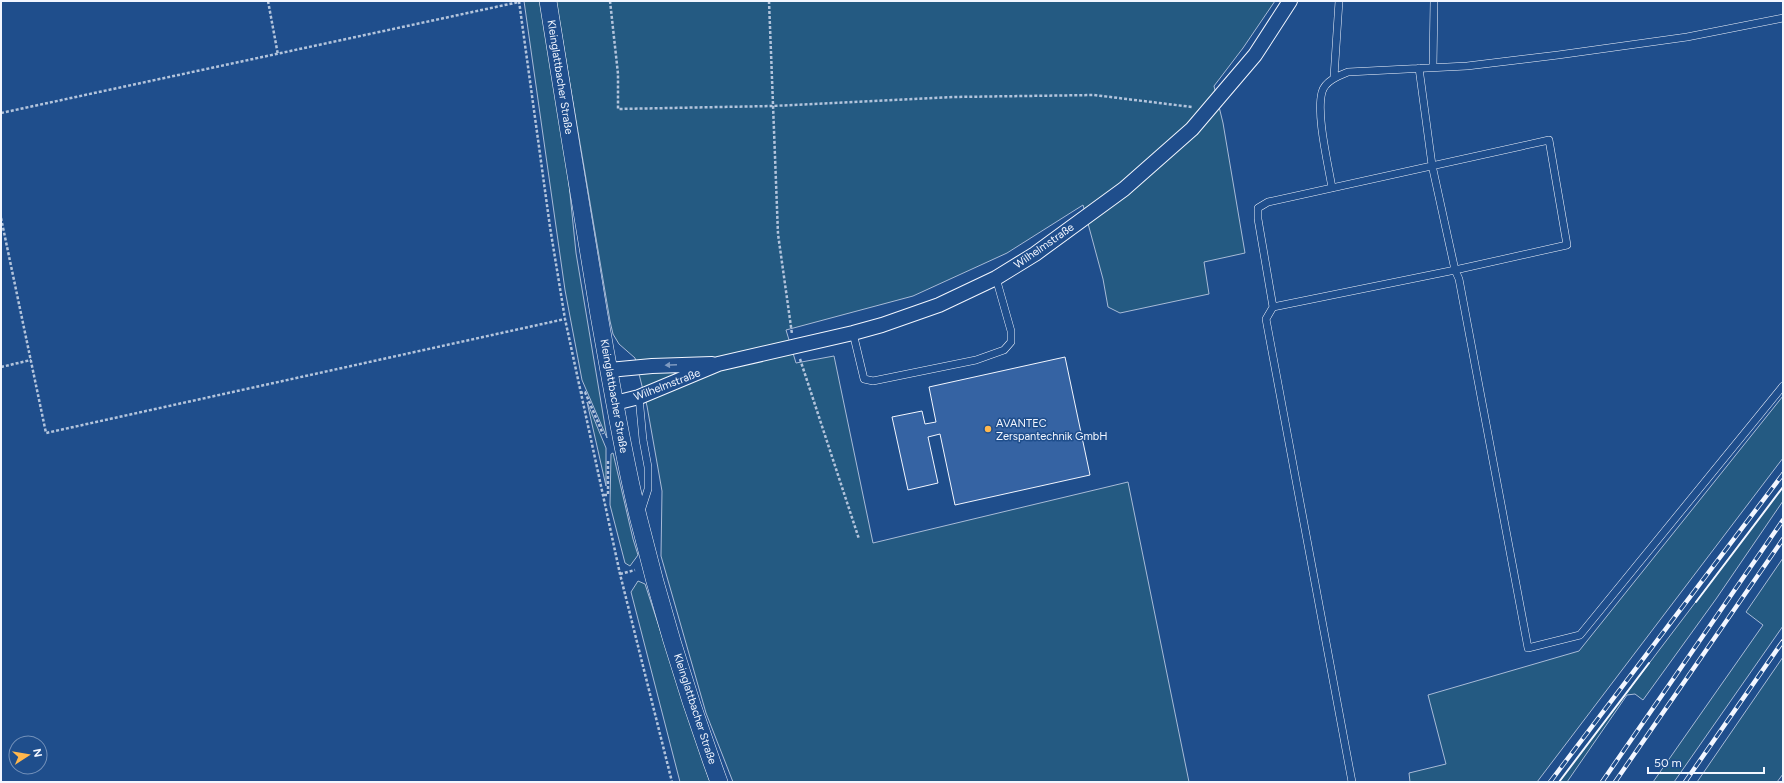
<svg xmlns="http://www.w3.org/2000/svg" width="1784" height="783" viewBox="0 0 1784 783" font-family="Figtree,sans-serif">
<style>
.green{fill:#245a82;stroke:#a8bbd7}
.building{fill:#3563a3;stroke:#f2f6ff}
.lines{fill:none;stroke-linecap:round;stroke-linejoin:round}
.service-casing{stroke:#f2f6ff;stroke-width:8}
.minor-casing{stroke:#f2f6ff;stroke-width:16}
.tertiary-casing{stroke:#f2f6ff;stroke-width:18}
.path{stroke:#b3c4dc;stroke-width:2.5;stroke-dasharray:3 2;stroke-linecap:butt}
.service{stroke:#1f4e8c;stroke-width:7}
.minor{stroke:#1f4e8c;stroke-width:14}
.tertiary{stroke:#1f4e8c;stroke-width:17}
.rail-casing{stroke:#f2f6ff;stroke-width:4.5}
.rail{stroke:#1f4e8c;stroke-width:3;stroke-dasharray:9;stroke-linecap:butt}
.wall{stroke:#f2f6ff;stroke-width:2}
.oneway{fill:#7e9ac0}
.poi-dot{fill:#ffb74d;stroke:#1f4e8c;stroke-width:1.5}
.labels{text-anchor:middle;dominant-baseline:central;stroke-width:3;stroke-linejoin:round;paint-order:stroke}
.street-label{font-size:11px;fill:#f2f6ff;stroke:#1f4e8c}
.poi-label{font-size:11px;fill:#f2f6ff;stroke:#1f4e8c;text-anchor:start}
</style>
<rect width="100%" height="100%" fill="#1f4e8c"/>
<!-- green -->
<path class="green" d="M524,1H540L567,164L576,253L607,438L582,380L565,290Z
M556,1H1275L1243,48L1214,86L1223,123L1245,253L1204,262L1209,294L1120,313L1108,307L1103,279L1083,205L1007,253L913,296L786,330L796,363L834,356L873,543L1128,482L1189,782H733L706,713L661,556L662,491L647,406L635,358L619,344L613,334L610,321Z
M1783,396V458L1537,782H1410L1409,773L1446,764L1428,695L1579,651Z
M587,402L606,448V486Z
M613,453L633,539L638,555L630,566L625,563L610,505L611,454Z
M1783,487V501L1716,599L1643,700L1635,694L1627,695L1567,782H1559Z
M1783,558V626L1674,782H1653L1763,625L1746,612Z
M638,581L645,584L710,782H680L631,592Z
M1783,657V774L1777,782H1697Z"/>
<!-- building -->
<path class="building" d="M1065,357L1090,475L955,505L940,434L928,437L938,483L908,490L892,417L922,411L925,424L936,422L929,387Z"/>
<g class="lines">
<!-- service casing -->
<g class="service-casing">
<path id="service" d="M1433,67L1434,1
M1334,77L1339,1
M1332,188C1328,163 1316,115 1322,92C1325,81 1338,76 1348,72L1467,66L1558,55L1687,37L1783,18
M1273,307L1258,219V208L1268,202L1549,140L1567,245L1455,270L1459,279L1528,648L1580,635L1783,386
M853,333L864,379L873,381L976,360L1004,350L1011,342V331L996,278
M639,397L643,440L648,467V489L641,511
M1352,782L1266,319L1273,307L1455,270L1432,165L1419,68"/>
</g>
<!-- minor casing -->
<g class="minor-casing">
<path id="minor" d="M609,370L652,366L712,364
M615,403L639,397L718,364L853,333L882,325L939,305L996,278L1035,254L1124,189L1192,129L1255,55L1290,1"/>
</g>
<!-- tertiary casing -->
<g class="tertiary-casing">
<path id="tertiary" d="M548,1C565,106 581,210 599,315C611,382 622,450 638,516C660,606 687,695 719,782"/>
</g>
<!-- path -->
<path class="path" d="M268,1L278,55
M519,1L550,227L565,319L620,574L672,782
M610,1L618,74V109L772,106L953,97L1094,95L1192,107
M769,1L778,234L792,334
M1,113L519,2
M1,218L46,433L565,319
M800,359L859,539
M1,367L31,360
M580,393L585,392L603,434
M604,495H608V461
M620,574L635,570"/>
<!-- service -->
<use href="#service" class="service"/>
<!-- minor -->
<use href="#minor" class="minor"/>
<!-- tertiary -->
<use href="#tertiary" class="tertiary"/>
<!-- rail casing -->
<g class="rail-casing">
<path id="rail" d="M1550,782L1783,474
M1602,782L1783,520
M1615,782L1783,539
M1685,782L1783,641"/>
</g>
<!-- rail -->
<use href="#rail" class="rail"/>
<!-- wall -->
<path class="wall" d="M1696,602L1783,487
M1559,782L1649,663"/>
</g>
<!-- one-way arrows -->
<defs><path id="oneway-solid" d="M-6-.8H1V-3.2L6.5 0L1 3.2V.8H-6Z"/></defs>
<use class="oneway" href="#oneway-solid" transform="translate(671 365) rotate(178)"/>
<!-- markers -->
<circle class="poi-dot" cx="988" cy="429" r="4"/>
<g class="labels">
<!-- street labels -->
<g class="street-label">
<text transform="translate(560 77) rotate(81)">Kleinglattbacher Straße</text>
<text transform="translate(1044 246) rotate(-35)">Wilhelmstraße</text>
<text transform="translate(667 385) rotate(-21)">Wilhelmstraße</text>
<text transform="translate(614 396) rotate(80)">Kleinglattbacher Straße</text>
<text transform="translate(695 709) rotate(72)">Kleinglattbacher Straße</text>
</g>
<!-- poi labels -->
<g class="poi-label">
<text x="996" y="423">AVANTEC<tspan x="996" dy="13">Zerspantechnik GmbH</tspan></text>
</g>
</g>
<!-- border -->
<rect width="1784" height="783" fill="none" stroke="#f2f6ff" stroke-width="4"/>
<!-- north arrow -->
<g transform="translate(28 755) rotate(78)"><circle r="19" fill="#1f4e8c" stroke="#7391ba"/>
<path d="M0-3L7 15L0 10L-7 15Z" fill="#ffb74d"/>
<text y="-6" font-size="11" font-weight="bold" text-anchor="middle" fill="#f2f6ff">N</text>
</g>
<!-- scale -->
<path d="M1648 767v6h116v-6" fill="none" stroke="#f2f6ff" stroke-width="2"/>
<text x="1654" y="767" font-size="12" fill="#f2f6ff" stroke="#1f4e8c" stroke-width="3" paint-order="stroke">50 m</text>
</svg>
